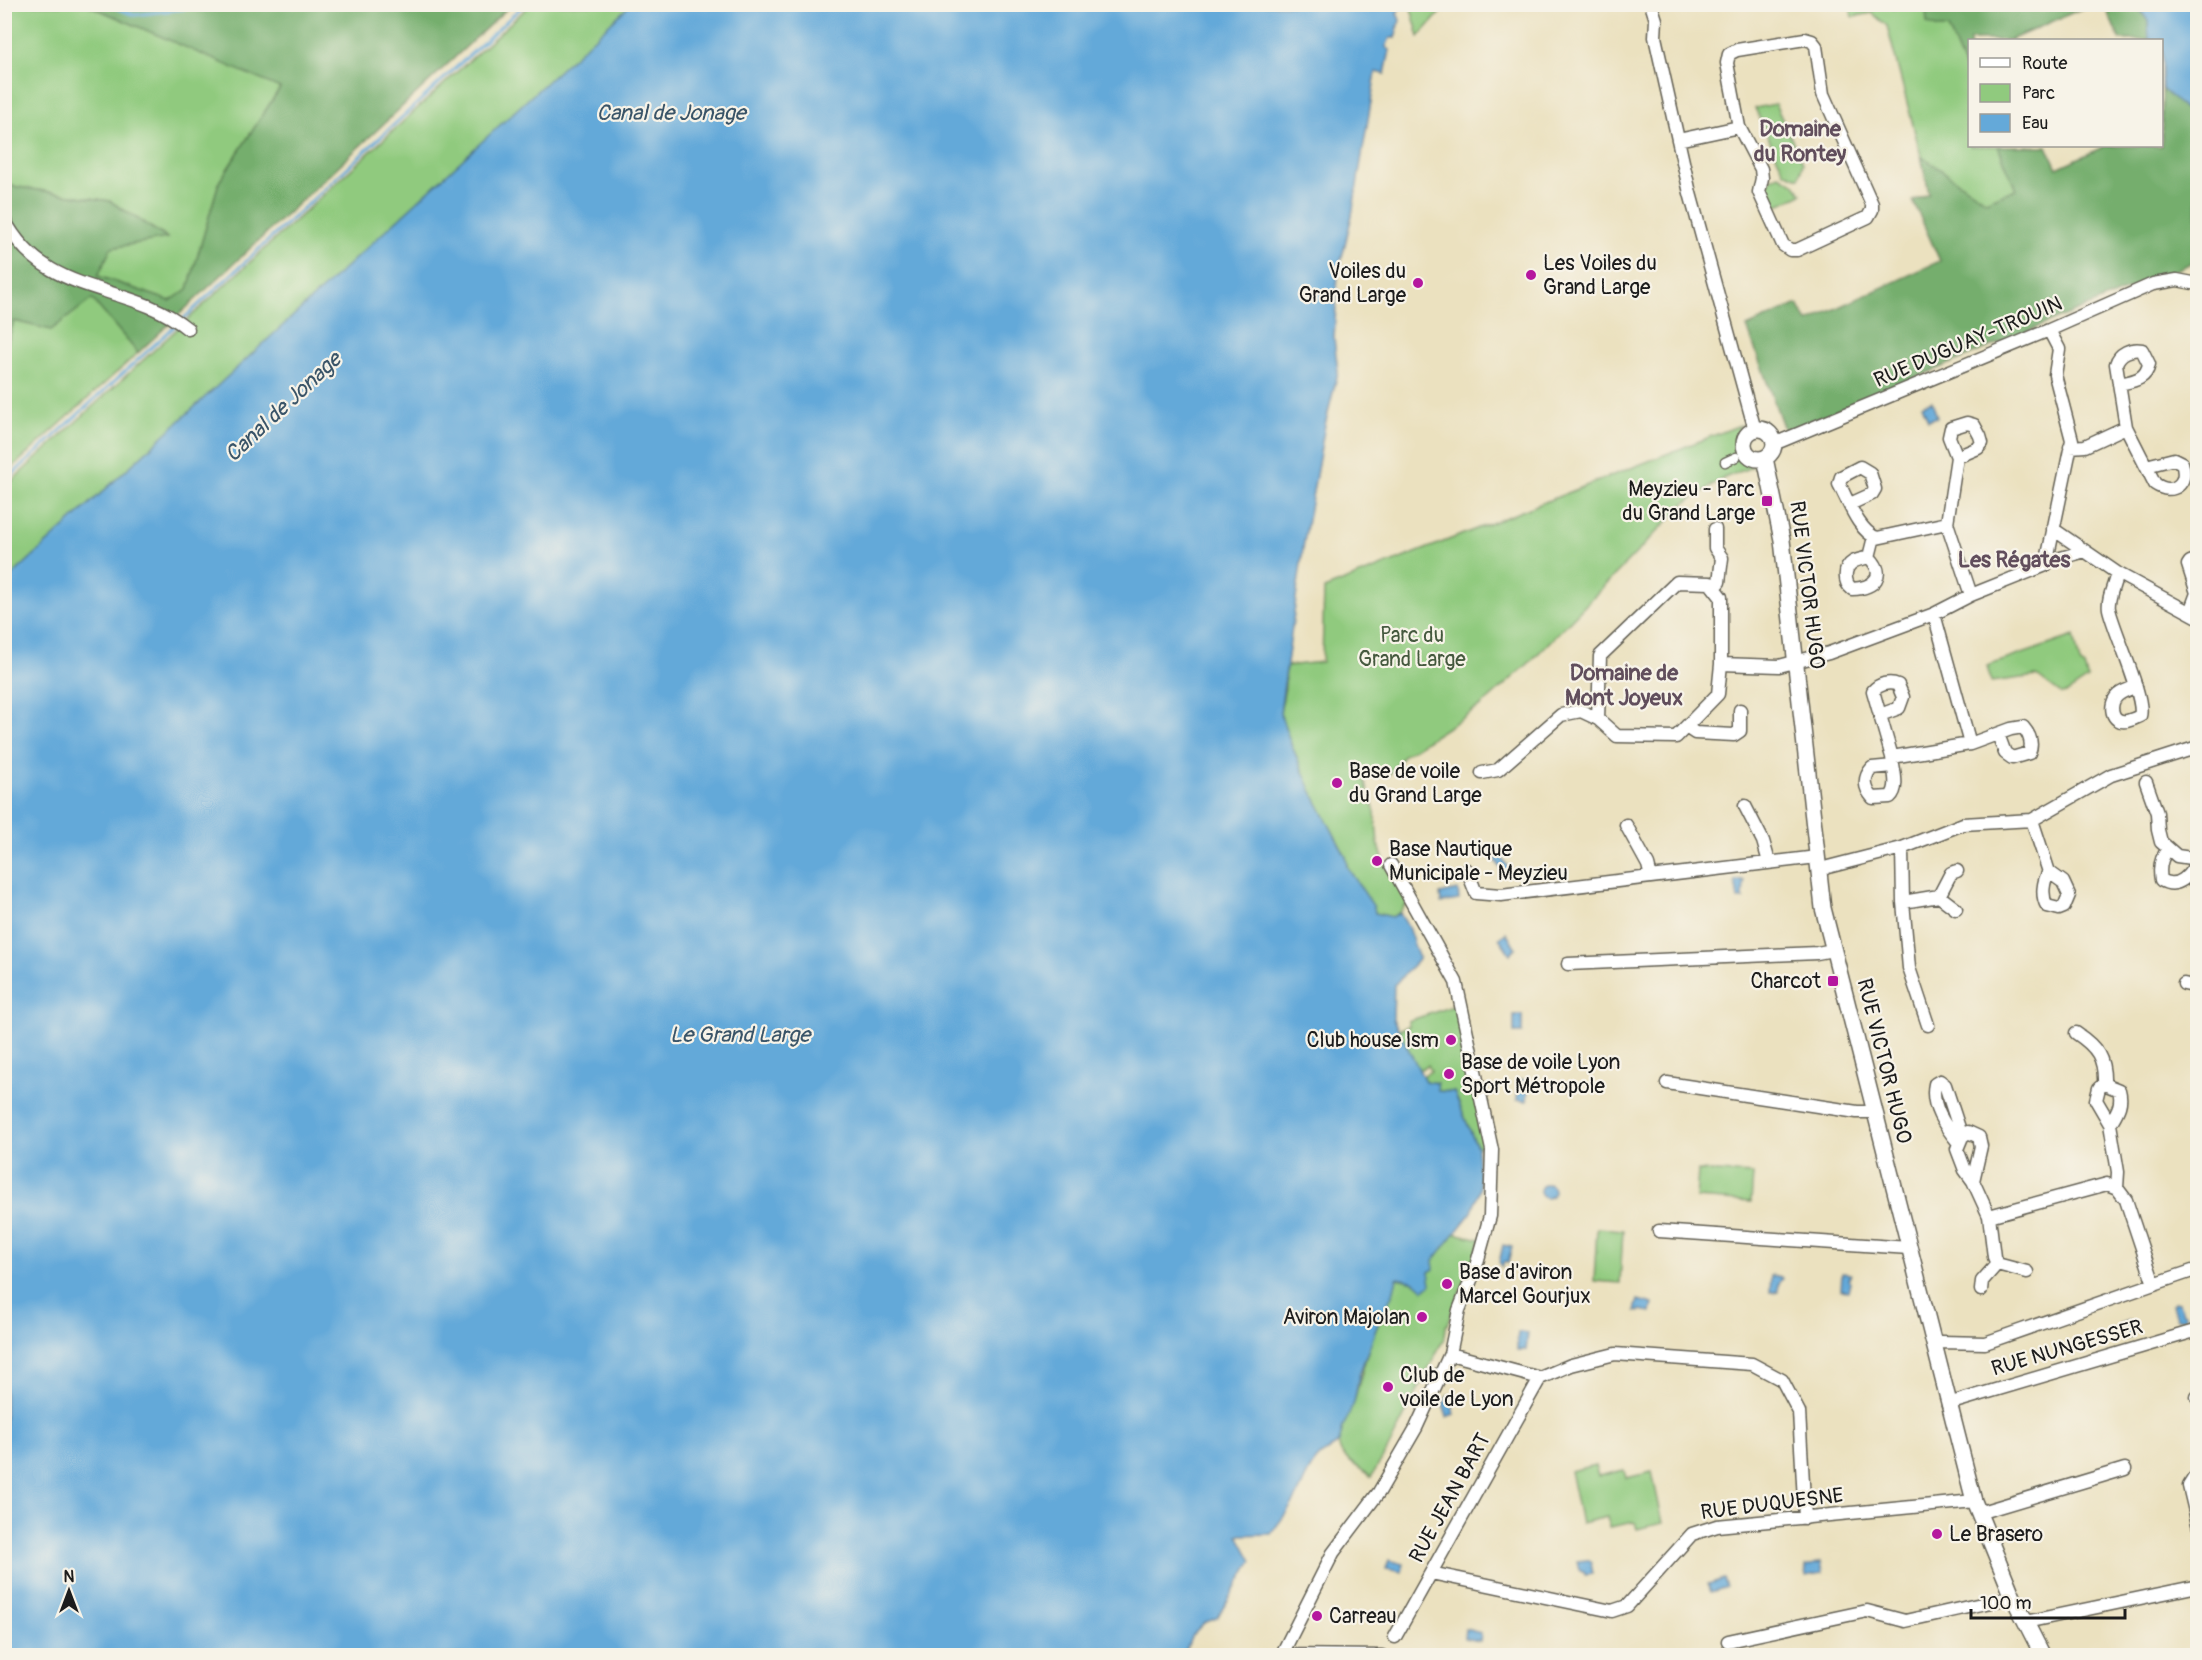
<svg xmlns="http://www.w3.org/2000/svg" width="2202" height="1660" viewBox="0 0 2202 1660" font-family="Pangolin,sans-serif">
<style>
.green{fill:#90ca7e;stroke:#56734d;stroke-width:1.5}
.forest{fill:#74ae6d;stroke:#486544;stroke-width:1.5}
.water{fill:#64a9d9;stroke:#40627a;stroke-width:1.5}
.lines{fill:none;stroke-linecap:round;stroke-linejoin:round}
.stream{stroke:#64a9d9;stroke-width:3}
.pedestrian-casing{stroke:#646155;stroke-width:11}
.minor-casing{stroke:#646155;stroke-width:15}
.tertiary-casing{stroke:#646155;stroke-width:18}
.pedestrian{stroke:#fff;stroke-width:8}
.minor{stroke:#fff;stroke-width:12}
.tertiary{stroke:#fff;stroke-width:15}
.poi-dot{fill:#b5179e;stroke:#f7f3e8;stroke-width:2}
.labels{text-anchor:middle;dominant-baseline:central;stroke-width:4.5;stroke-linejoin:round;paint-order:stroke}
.poi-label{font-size:21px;fill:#1c1c1c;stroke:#f7f3e8;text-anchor:start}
.street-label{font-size:21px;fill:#1c1c1c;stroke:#f7f3e8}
.park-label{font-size:21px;fill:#45593e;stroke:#f7f3e8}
.water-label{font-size:22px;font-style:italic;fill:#395468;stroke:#f7f3e8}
.neighbourhood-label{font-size:22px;font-weight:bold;fill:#614e5c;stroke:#f7f3e8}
</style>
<rect width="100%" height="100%" fill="#f7f3e8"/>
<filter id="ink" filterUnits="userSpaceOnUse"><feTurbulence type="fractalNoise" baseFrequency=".0167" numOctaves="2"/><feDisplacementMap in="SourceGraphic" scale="12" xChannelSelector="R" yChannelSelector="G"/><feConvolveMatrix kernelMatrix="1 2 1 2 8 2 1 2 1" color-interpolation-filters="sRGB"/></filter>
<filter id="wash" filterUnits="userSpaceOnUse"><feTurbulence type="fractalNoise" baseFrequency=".008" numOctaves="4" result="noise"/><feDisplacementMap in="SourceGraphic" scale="24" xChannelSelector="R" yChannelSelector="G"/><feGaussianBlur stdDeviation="1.35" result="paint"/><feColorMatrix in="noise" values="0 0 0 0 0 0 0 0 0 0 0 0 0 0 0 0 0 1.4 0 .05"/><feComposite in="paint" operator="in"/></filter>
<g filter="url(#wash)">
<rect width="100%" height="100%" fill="#ebe1bf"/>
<!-- green -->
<path class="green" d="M4,5H88L281,87L219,182L188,290L170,301L98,276L111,248L166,237L110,201L5,185Z
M530,5H631L5,582V487Z
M1410,5L1447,4V5L1419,37Z
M1850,5H1888L1894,9L1897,5H1933L1926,10L1948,28L1969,78L1970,146H1998L2016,189L1986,201L1921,156L1887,26L1872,13L1852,17Z
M1775,104L1803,163L1799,178L1784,172L1755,108Z
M1779,175L1794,183L1802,194L1776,206L1767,186L1772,178Z
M92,298L138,353L5,474V350L14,321L51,330Z
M1740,425C1733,442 1735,458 1752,467L1724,478L1685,503L1529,663L1481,706L1404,755L1388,776H1363L1375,812L1378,843L1384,860L1409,901L1399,913L1392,917L1375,913L1347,866L1346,857L1311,790L1291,744L1280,713L1285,688L1286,666L1322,662L1324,589Z
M2074,636L2080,663L2084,667L2088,679L2067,693L2061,694L2037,676L1991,682L1987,666Z
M1456,1005L1487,1144L1477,1147L1454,1092L1437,1091V1083L1425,1081L1422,1076L1431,1071L1428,1065L1419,1070L1396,1030L1409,1026L1408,1021Z
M1698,1171L1753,1174L1751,1202L1696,1198Z
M1597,1228L1623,1230L1620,1283L1594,1281Z
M1454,1233L1481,1239L1446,1327L1445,1336L1387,1451L1371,1477C1363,1470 1349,1463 1342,1454C1331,1438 1350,1416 1354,1401C1361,1378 1365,1357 1374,1334C1382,1315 1392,1298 1397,1278L1415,1282L1429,1272L1433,1261Z
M1595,1465L1598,1476L1624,1470L1626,1478L1652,1472L1663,1523L1637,1529L1635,1522L1609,1527L1607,1517L1581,1523L1570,1471Z"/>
<!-- forest -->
<path class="forest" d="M1933,4L1943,5L1949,13L1961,5H2090L2010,40H1970L1969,78L1948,28H1938L1927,23L1926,10Z
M88,5H511L138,353L92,299L51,330L14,321L5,350V185L110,201L167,238L111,248L98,276L170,301L188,289L219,182L280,88Z
M2104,5H2137L2148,21L2149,40H2120Z
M2162,88L2197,120V261L1785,432L1747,327L1798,304L1807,322L1940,261L1913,201L1929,194L1921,156L1986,201L2016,189L1998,146H2047L2057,168L2105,146H2162Z"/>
<!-- water -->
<path class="water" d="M631,4L1402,5L1397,13L1400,20L1395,38H1390L1386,47L1390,50L1385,74L1376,72L1352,215L1338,274L1334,338L1338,372L1325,425L1304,542L1280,713L1291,744L1311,790L1346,857L1347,867L1374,907L1375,913L1392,917L1400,913L1408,927L1419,959L1394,985L1393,1019L1425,1081L1437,1083L1438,1091L1454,1092L1477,1147L1480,1189L1472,1212L1433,1261L1434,1269L1429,1272L1431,1284L1424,1290L1415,1282L1397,1278L1393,1294L1381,1316L1360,1372L1354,1403L1343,1427L1339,1443C1309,1461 1311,1469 1296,1498C1289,1511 1279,1522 1271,1534L1238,1535L1252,1561L1217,1618L1204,1623L1192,1635L1184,1655H5V582Z
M2137,5H2197V120L2162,89V40H2149L2148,21Z
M1932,401L1937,417L1928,420L1922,405Z
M1501,855L1510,871L1504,874L1495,859Z
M1735,881H1744L1743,899H1738Z
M1458,890L1459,900L1441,903L1440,894Z
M1506,933L1516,948L1510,954L1499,938Z
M1514,1015H1522V1033H1514Z
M1519,1080L1529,1081L1527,1101L1517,1100Z
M1540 1191a7 7 0 1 1 14 0a7 7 0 1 1-14 0Z
M1503,1245L1512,1247L1508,1263L1504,1262L1502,1267L1499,1263Z
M1842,1273L1851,1274L1848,1279L1850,1282L1848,1291L1841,1290Z
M1771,1275L1781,1277L1782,1279L1779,1283L1778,1292H1770Z
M1638,1300L1653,1304L1651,1312L1640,1310L1639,1312L1635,1311Z
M2174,1302L2179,1303L2182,1312L2186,1314L2185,1318L2176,1319L2172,1305Z
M2128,1321L2132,1322L2129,1328L2132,1336L2125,1339L2120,1325Z
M1518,1332L1528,1333L1526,1350H1517Z
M1448,1395L1456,1398L1452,1406L1455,1414L1447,1417L1443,1405Z
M1389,1560L1404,1564L1402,1572L1386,1569Z
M1587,1560L1591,1563L1593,1574L1585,1575L1584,1572L1579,1569L1577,1561Z
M1821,1562L1823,1573L1807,1576L1805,1567Z
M1724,1579L1727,1587L1711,1592L1708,1584Z
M1465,1629L1481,1633L1480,1641L1464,1638Z"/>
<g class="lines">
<!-- stream -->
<path class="stream" d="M107,4L134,15L183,9L191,4
M182,320L525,4
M4,482L177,324"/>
</g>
</g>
<g filter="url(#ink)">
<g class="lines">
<!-- pedestrian casing -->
<g class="pedestrian-casing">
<path id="pedestrian" d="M1725,462L1736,457"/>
</g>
<!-- minor casing -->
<g class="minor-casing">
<path id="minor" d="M1651,4L1656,20L1655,37L1690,193L1755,430
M1678,140L1739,127L1727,63L1729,54L1737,50L1805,39L1812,41L1816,46L1823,94L1872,204V210L1868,217L1797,250H1790L1783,245L1759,192L1762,178L1761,169L1739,127
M4,219C46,300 128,280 188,329
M2119,384C2133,381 2146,380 2149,364L2142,350C2131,348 2119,353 2116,364L2126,427L2155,484C2173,496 2189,484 2182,463L2174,459L2146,466
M1774,442L1781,441L2049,330L2153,284L2177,280L2198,284
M2070,447L2085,446L2126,427
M1957,457L1949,437L1951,428L1967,423L1974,425L1980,436L1982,443L1978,448L1957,457L1947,523L1971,595
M1850,504L1872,494L1875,489L1870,473L1860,467L1841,477L1839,484C1848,500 1858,531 1877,538L1947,523
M2053,529L2117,573L2198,617
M1869,557C1887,575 1875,588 1852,589C1844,583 1843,568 1853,562C1857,559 1864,559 1869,557L1874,537
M2047,562L2085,551
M2117,573C2115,583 2107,599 2109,609C2114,632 2146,699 2140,716C2136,718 2131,720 2127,721C2111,724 2108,704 2118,695C2123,691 2129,689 2135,687
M1714,588L1719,582L1722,558L1715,548V529
M2190,612L2197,593L2188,565L2190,562L2198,559
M1880,715L1899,708L1903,697L1898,685C1889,681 1879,684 1873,691L1892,757L1970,744L1934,614
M1598,719L1600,656L1677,582L1710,583L1721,597V664
M1686,727L1695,733L1734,735L1740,731V710
M1970,744L2011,729L2023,727C2030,735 2033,744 2029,753L2012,758L2005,753L1998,734
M1892,757C1893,769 1900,788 1890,797L1873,798C1864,788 1863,778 1872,768L1893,766
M1482,773L1498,770L1561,715L1581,711L1598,719L1617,736L1676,737L1718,694L1721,664L1779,666L1829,653L1934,614L1971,595L2046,565L2072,440L2055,375L2059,349L2049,330
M2146,782L2157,813L2158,830L2161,842L2177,856L2198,859
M1745,806L1763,841L1769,862
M2032,820L2049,872L2063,882L2069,895L2064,907L2059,909L2047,906C2041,896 2043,881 2049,872
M1626,825L1648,865L1651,877
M2168,850C2160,858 2159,869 2161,880C2178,890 2192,875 2197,859
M1467,870L1476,893L1501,895L1817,857
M1819,871L1828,867L1902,848
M1939,896L1956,909
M1903,902L1939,896L1951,873L1957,871
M1568,964L1817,953L1833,950
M2184,984L2198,987
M1928,1025L1909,968L1903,902L1902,848L1963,824L2032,820L2111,775L2198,747
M2076,1033C2097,1047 2105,1058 2104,1084
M1667,1083L1857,1112H1875
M2110,1124L2096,1100L2099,1088L2104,1084L2119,1090C2123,1104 2117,1112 2110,1124L2118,1172L2117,1188
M1958,1142C1945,1126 1930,1106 1935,1084L1940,1081L1945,1085L1962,1137
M1973,1181L1965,1170L1957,1149L1962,1137L1968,1132L1979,1137L1981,1146L1973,1181L1989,1216
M1659,1231L1909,1248
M2154,1284L2198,1269
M1981,1290L1982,1281L1997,1264
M1934,1345L1941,1342L1985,1343L2154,1284L2126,1200L2117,1188L2107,1184L1989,1216L1994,1257L1997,1264L2027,1272
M1450,1354L1540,1378L1571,1365L1615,1354L1752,1364L1782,1380L1799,1412L1805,1518
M2197,1397H2198
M1948,1404L2198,1330
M2198,1477L2194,1478L2189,1486L2198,1524
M1978,1513L2125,1469
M1431,1573L1612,1611L1627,1606L1692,1534L1717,1526L1974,1501
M2026,1622L2198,1586
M1395,1637L1540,1378
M1728,1641L1867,1611L1905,1621L2013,1597
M1281,1655L1382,1656
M1281,1656L1333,1553L1379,1492L1416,1428L1450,1354L1459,1310L1475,1270L1490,1216L1492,1150L1456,982L1391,865"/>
</g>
<!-- tertiary casing -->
<g class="tertiary-casing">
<path id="tertiary" d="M1744 444a15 15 0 1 1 30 0a15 15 0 1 1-30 0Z
M1765,458L1782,540L1823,908L1974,1501L2013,1597L2043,1656"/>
</g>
<!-- pedestrian -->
<use href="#pedestrian" class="pedestrian"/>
<!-- minor -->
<use href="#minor" class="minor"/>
<!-- tertiary -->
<use href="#tertiary" class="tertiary"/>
</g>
</g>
<!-- markers -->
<g class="poi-dot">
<circle cx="1531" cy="275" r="6"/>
<circle cx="1418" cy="283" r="6"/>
<rect x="1761" y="495" width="12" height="12" rx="3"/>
<circle cx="1337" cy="783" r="6"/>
<circle cx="1377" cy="861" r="6"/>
<rect x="1827" y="975" width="12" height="12" rx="3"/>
<circle cx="1451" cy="1040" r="6"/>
<circle cx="1449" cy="1074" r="6"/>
<circle cx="1447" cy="1284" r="6"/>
<circle cx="1422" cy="1317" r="6"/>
<circle cx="1388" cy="1387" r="6"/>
<circle cx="1937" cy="1534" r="6"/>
<circle cx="1317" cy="1616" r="6"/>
</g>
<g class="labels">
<!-- poi labels -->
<g class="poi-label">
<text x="1543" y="263">Les Voiles du<tspan x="1543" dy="24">Grand Large</tspan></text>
<text x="1406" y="271" text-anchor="end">Voiles du<tspan x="1406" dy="24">Grand Large</tspan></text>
<text x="1755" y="489" text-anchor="end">Meyzieu - Parc<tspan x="1755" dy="24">du Grand Large</tspan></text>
<text x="1349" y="771">Base de voile<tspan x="1349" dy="24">du Grand Large</tspan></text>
<text x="1389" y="849">Base Nautique<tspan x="1389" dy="24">Municipale - Meyzieu</tspan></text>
<text x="1821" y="981" text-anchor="end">Charcot</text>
<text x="1439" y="1040" text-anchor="end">Club house lsm</text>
<text x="1461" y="1062">Base de voile Lyon<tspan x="1461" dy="24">Sport Métropole</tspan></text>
<text x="1459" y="1272">Base d'aviron<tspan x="1459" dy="24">Marcel Gourjux</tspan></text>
<text x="1410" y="1317" text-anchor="end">Aviron Majolan</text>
<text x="1400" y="1375">Club de<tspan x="1400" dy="24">voile de Lyon</tspan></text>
<text x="1949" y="1534">Le Brasero</text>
<text x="1329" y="1616">Carreau</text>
</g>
<!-- street labels -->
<g class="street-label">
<text transform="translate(1968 342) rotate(-23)">RUE DUGUAY-TROUIN</text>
<text transform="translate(1807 585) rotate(83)">RUE VICTOR HUGO</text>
<text transform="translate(1884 1061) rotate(76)">RUE VICTOR HUGO</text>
<text transform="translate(2067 1348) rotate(-16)">RUE NUNGESSER</text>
<text transform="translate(1450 1498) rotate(-61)">RUE JEAN BART</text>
<text transform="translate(1772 1504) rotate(-7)">RUE DUQUESNE</text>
</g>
<!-- park labels -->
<g class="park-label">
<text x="1412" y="635">Parc du<tspan x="1412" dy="24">Grand Large</tspan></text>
</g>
<!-- water labels -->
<g class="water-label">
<text x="671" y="113">Canal de Jonage</text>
<text transform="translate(283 407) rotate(-43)">Canal de Jonage</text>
<text x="740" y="1035">Le Grand Large</text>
</g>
<!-- neighbourhood labels -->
<g class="neighbourhood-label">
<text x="1800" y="129">Domaine<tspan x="1800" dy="25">du Rontey</tspan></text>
<text x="2014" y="560">Les Régates</text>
<text x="1624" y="673">Domaine de<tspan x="1624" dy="25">Mont Joyeux</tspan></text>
</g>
</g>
<!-- margin -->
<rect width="2202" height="1660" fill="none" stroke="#f7f3e8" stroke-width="24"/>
<!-- legend -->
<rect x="1968" y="39" width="195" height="108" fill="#f7f3e8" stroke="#9f9d96" stroke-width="1.5"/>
<rect x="1980" y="58" width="30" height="9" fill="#ffffff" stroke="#9f9d96" stroke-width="1.5"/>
<text x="2022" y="69" font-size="18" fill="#1c1c1c">Route</text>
<rect x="1980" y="84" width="30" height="18" fill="#90ca7e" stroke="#9f9d96" stroke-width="1.5"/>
<text x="2022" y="99" font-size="18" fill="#1c1c1c">Parc</text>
<rect x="1980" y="114" width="30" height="18" fill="#64a9d9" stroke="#9f9d96" stroke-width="1.5"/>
<text x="2022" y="129" font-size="18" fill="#1c1c1c">Eau</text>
<!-- north arrow -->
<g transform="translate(69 1591)" stroke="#f7f3e8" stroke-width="4.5" paint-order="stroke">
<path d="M0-4.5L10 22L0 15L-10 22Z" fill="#1c1c1c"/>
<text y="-9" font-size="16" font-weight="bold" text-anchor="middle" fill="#1c1c1c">N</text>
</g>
<!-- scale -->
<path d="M1971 1609v9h154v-9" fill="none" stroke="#1c1c1c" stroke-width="3"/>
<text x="1980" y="1609" font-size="18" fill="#1c1c1c" stroke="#f7f3e8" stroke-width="4.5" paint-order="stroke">100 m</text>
</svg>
